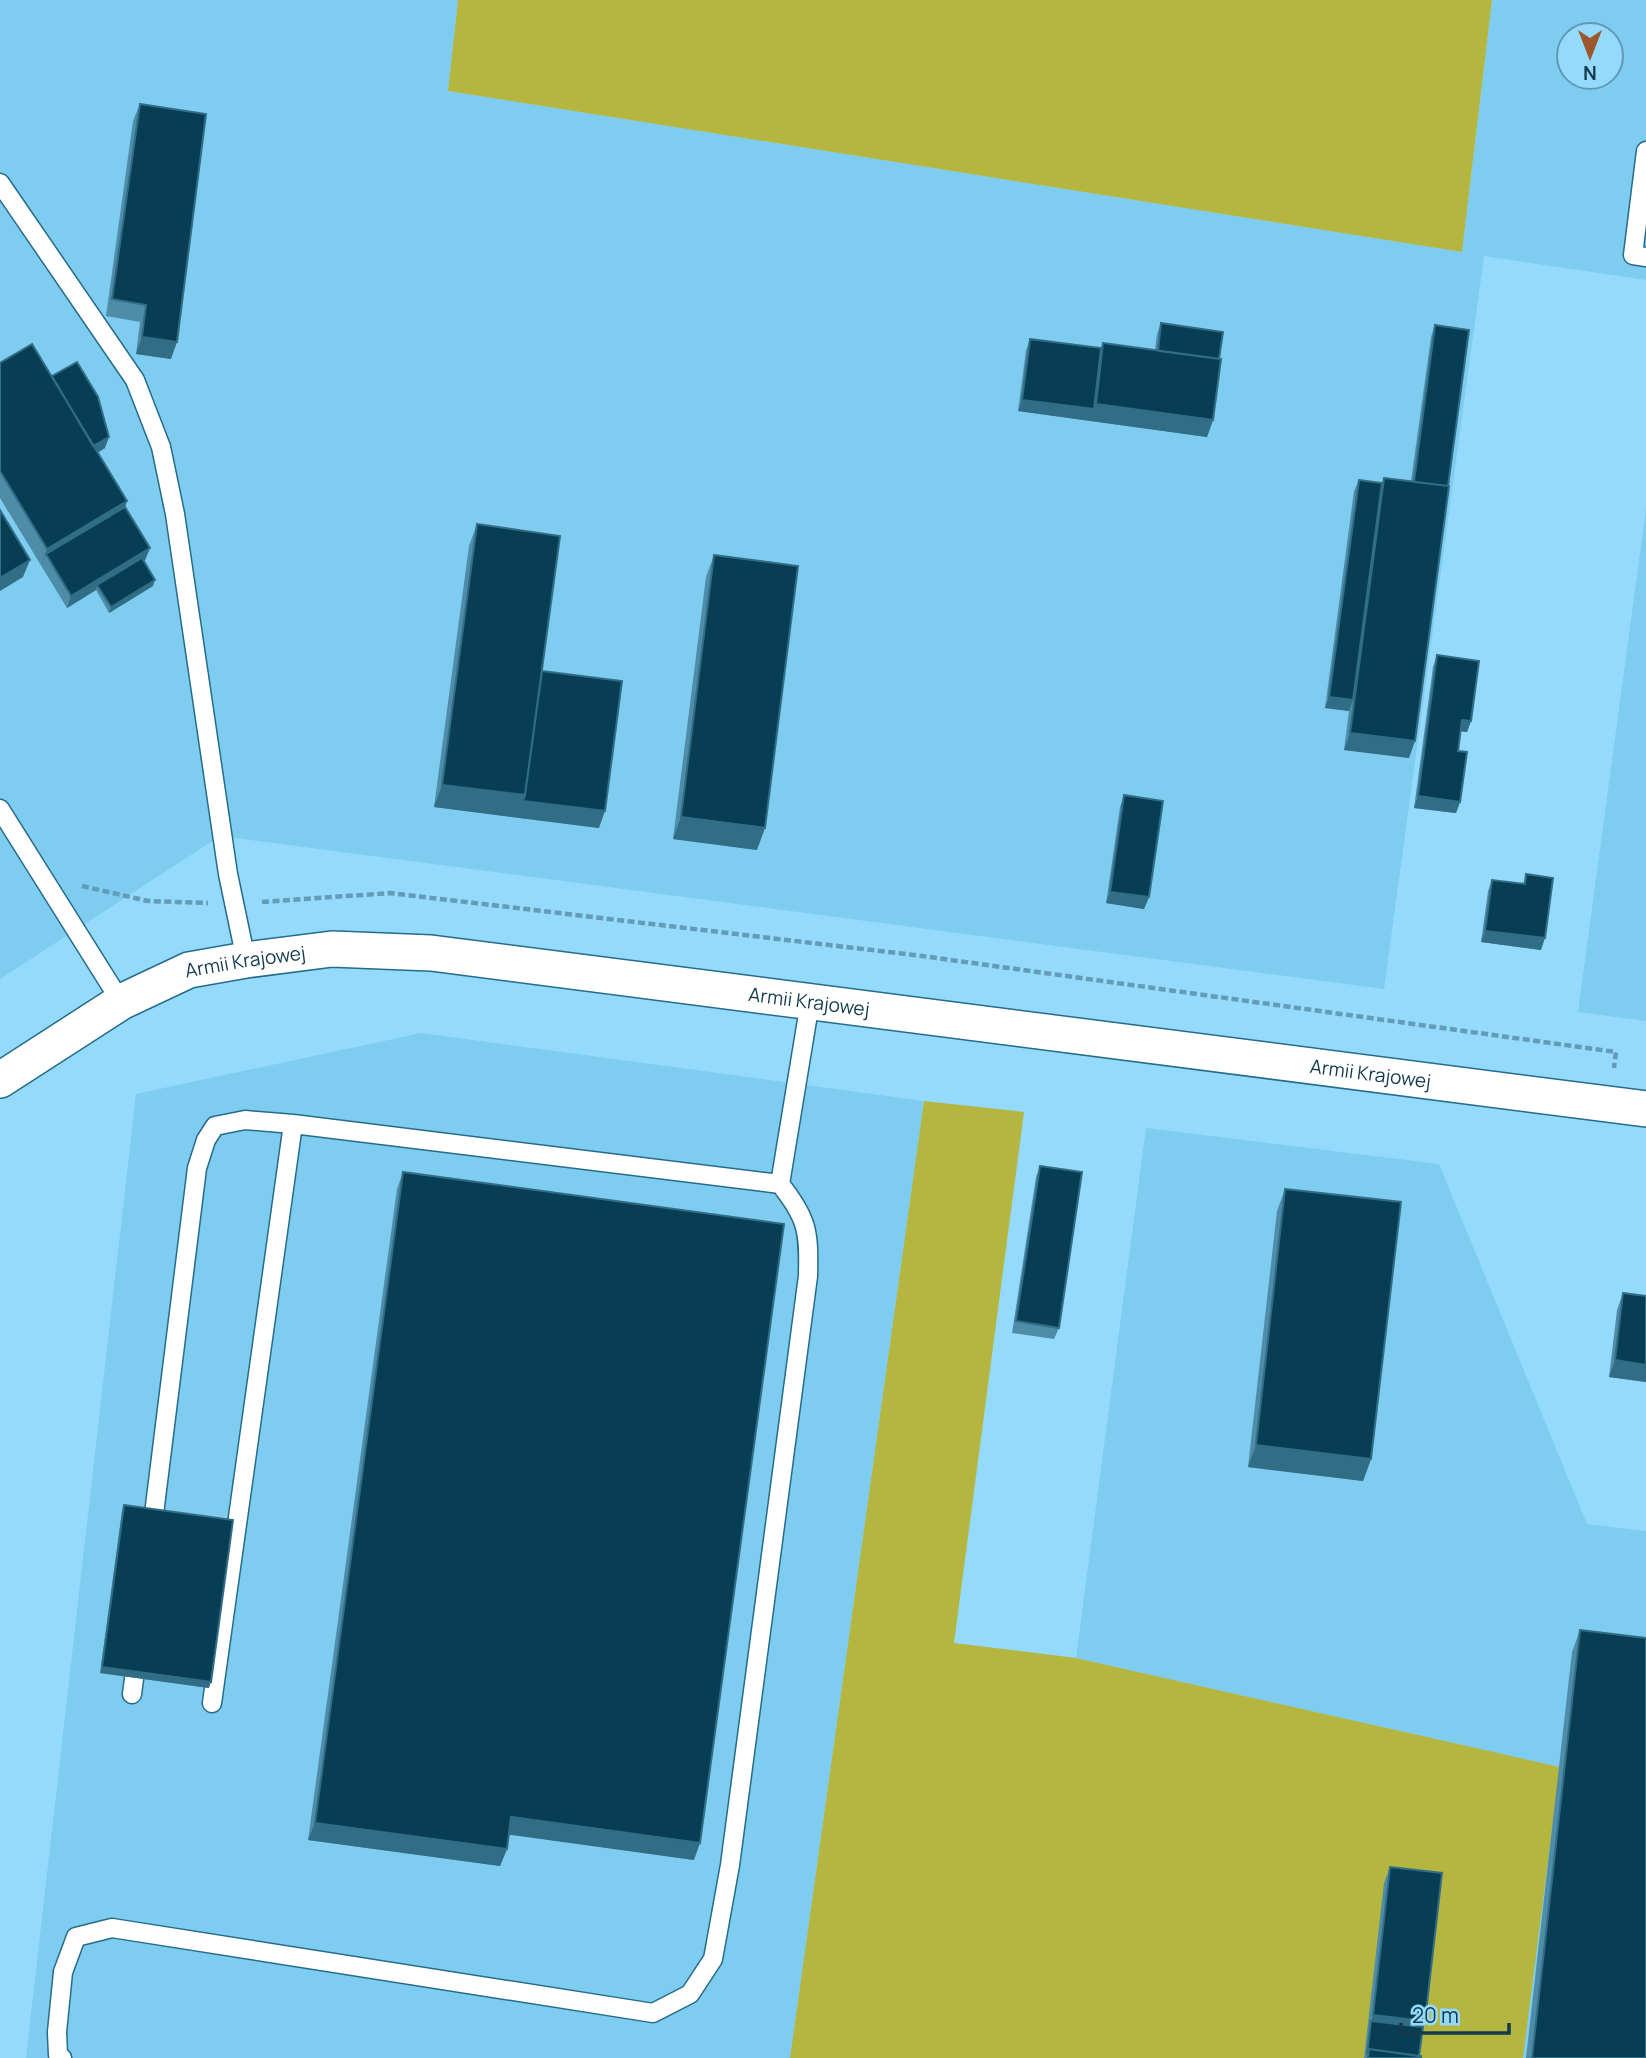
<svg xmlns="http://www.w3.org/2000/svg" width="1646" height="2058" viewBox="0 0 1646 2058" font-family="Manrope,sans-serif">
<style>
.built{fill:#7fccf1;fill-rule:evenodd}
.green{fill:#b4b640}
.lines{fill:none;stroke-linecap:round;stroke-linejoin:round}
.service-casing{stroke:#246c8a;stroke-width:21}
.minor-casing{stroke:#246c8a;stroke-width:38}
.path{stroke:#629cb7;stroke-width:4.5;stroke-dasharray:7 3.5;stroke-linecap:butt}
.service{stroke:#fff;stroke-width:18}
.minor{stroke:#fff;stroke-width:35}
.wall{fill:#4e8ca8}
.shaded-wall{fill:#326d86}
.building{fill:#083e53;stroke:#326d86;stroke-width:2}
.labels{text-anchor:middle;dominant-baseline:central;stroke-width:7;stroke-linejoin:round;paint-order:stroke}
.street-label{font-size:19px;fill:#133a4c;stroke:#94dafc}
</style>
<rect width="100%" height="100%" fill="#94dafc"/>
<!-- built -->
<path class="built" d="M0,0H458L448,91L1462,252L1492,0H1646V280L1484,256L1384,989L220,836L0,979ZM1569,35H1611V77H1569Z
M1646,509V1021L1578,1012Z
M421,1033L924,1101L790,2058H26L136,1094Z
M1146,1128L1439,1164L1587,1524L1646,1531V2058H1523L1559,1767L1076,1658Z"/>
<!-- green -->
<path class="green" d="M458,0H1492L1462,252L448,91Z
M924,1101L1024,1112L954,1643L1076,1658L1560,1767L1523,2058H790Z"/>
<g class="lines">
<!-- service casing -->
<g class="service-casing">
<path id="service" d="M1646,151L1633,255L1646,257
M0,183L135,380L161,447L175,514L228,874L246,960
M0,809L121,1002
M152,1530L197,1168L206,1140L215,1126L245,1120L293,1124L780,1184L810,1002
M132,1694L137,1656
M212,1703L293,1124
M62,2058L58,2055L57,2032L63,1972L76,1937L112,1928L653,2013L690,1994L713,1959L730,1865L808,1276C809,1232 808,1219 780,1184"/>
</g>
<!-- minor casing -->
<g class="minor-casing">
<g id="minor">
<path id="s1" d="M0,1080L121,1002L189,970L246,960L332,949L431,953L1646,1109"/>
</g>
</g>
<!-- path -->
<path class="path" d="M82,886L148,901L208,903
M262,902L390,893L922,956L1616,1052L1614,1068"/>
<!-- service -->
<use href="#service" class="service"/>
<!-- minor -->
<use href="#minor" class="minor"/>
</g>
<!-- wall -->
<path class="wall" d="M140,104L171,359L136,354L140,322L106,316L133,121Z
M1161,323L1219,359L1213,420L1207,437L1018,411L1026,350L1030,339L1101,348L1103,343L1155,350L1157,334Z
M1435,325L1409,758L1344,750L1349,711L1325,708L1354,491L1359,480L1382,483L1384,478L1411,481L1431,337Z
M0,363L52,376L105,448L97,453L127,501L125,507L150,548L145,560L143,561L153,586L109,613L96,590L67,608L0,498Z
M477,524L542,671L599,828L434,807L469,546Z
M714,555L757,850L673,839L706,577Z
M1437,655L1471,721L1467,732L1460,731L1458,751L1460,802L1456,813L1414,808L1433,667Z
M1124,795L1149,897L1144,909L1106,903L1120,807Z
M1526,874L1541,950L1481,942L1488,891L1492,880L1523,884Z
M1040,1166L1059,1328L1054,1339L1012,1333L1036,1177Z
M403,1172L694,1860L509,1834L507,1849L500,1866L308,1840L397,1189Z
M1285,1189L1371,1459L1363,1481L1248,1467L1277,1211Z
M1623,1293L1646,1296V1382L1609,1377L1617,1310Z
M124,1505L209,1688L100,1673L122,1511Z
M1580,1630L1646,2058H1526L1572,1652Z
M1390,1867L1423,2027L1419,2056L1421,2058H1364L1384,1883Z"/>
<!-- shaded-wall -->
<path class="shaded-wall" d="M142,337L177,342L171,359L136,354Z
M1022,400L1094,409L1096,404L1213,420L1207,437L1018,411Z
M109,437L105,448L85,460L89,448Z
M127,501L121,518L46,554L41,566L47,549Z
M150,548L145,560L99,588L97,585L96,590L67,608L71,596Z
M30,560L23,577L0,591V578Z
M155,580L153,586L109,613L111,607Z
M1329,697L1353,700L1349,711L1325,708Z
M1462,720L1471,721L1467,732L1458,731Z
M1350,733L1415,741L1409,758L1344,750Z
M442,785L525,795L605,811L599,828L434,807Z
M1418,796L1460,802L1456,813L1414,808Z
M681,817L765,828L757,850L673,839Z
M1110,892L1149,897L1144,909L1106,903Z
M1485,931L1545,938L1541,950L1481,942Z
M1615,1360L1646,1365V1382L1609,1377Z
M1256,1445L1371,1459L1363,1481L1248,1467Z
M102,1667L211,1682L209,1688L100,1673Z
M511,1817L700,1843L694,1860L505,1834Z
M315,1823L507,1849L500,1866L308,1840Z
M1373,2015L1425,2021L1418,2038L1371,2021Z"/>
<!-- building -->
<path class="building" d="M140,104L206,114L177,342L142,337L146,305L112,299Z
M1161,323L1223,332L1219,359L1158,351Z
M1435,325L1469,330L1448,486L1414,482Z
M1030,339L1101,348L1094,409L1022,400Z
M1103,343L1221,359L1213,420L1096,404Z
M32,344L127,501L47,549L0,471V363Z
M77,362L98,397L109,437L93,446L52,376Z
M1384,478L1449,486L1415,741L1350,733Z
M1359,480L1382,483L1353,700L1329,697Z
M125,507L150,548L71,596L46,554Z
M0,510L30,560L0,578Z
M477,524L560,536L525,795L442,785Z
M714,555L798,566L765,828L681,817Z
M142,558L155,580L111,607L97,585Z
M1437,655L1479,661L1471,721L1462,720L1458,751L1467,752L1460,802L1418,796Z
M542,671L622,681L605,811L523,801L525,795Z
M1124,795L1163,801L1149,897L1110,892Z
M1526,874L1553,878L1545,938L1485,931L1492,880L1525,884Z
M1040,1166L1082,1172L1059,1328L1016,1321Z
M403,1172L784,1224L700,1843L511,1817L507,1849L315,1823Z
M1285,1189L1401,1202L1371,1459L1256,1445Z
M1623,1293L1646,1296V1365L1615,1360Z
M124,1505L233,1520L211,1682L102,1667Z
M1580,1630L1646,1638V2058H1532Z
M1390,1867L1442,1873L1425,2021L1373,2015Z
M1371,2021L1423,2027L1419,2056L1369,2049L1367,2055Z
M1369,2049L1421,2056V2058H1368Z"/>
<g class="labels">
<!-- street labels -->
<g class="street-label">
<text stroke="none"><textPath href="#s1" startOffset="276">Armii Krajowej</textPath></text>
<text stroke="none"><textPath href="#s1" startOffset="844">Armii Krajowej</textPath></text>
<text stroke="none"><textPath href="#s1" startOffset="1410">Armii Krajowej</textPath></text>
</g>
</g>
<!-- north arrow -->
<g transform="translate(1590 56) rotate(180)"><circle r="33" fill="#94dafc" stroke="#609ab6" stroke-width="2"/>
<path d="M0-5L12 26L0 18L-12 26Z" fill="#9d572c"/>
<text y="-10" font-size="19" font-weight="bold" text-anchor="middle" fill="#133a4c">N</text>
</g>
<!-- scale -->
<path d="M1401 2023v10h108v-10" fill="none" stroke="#133a4c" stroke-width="3.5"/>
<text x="1412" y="2023" font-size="21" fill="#133a4c" stroke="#94dafc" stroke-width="5" paint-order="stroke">20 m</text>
</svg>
